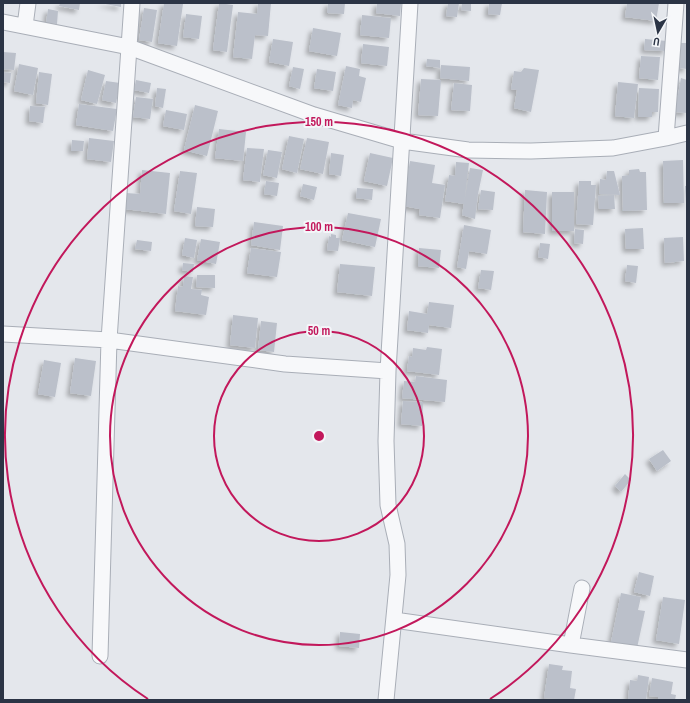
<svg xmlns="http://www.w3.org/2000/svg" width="690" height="703" viewBox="0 0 690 703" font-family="'Archivo Narrow',sans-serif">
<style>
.building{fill:#bbc0ca;filter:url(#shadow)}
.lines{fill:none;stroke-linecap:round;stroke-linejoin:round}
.minor-casing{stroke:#a9aeb7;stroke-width:17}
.minor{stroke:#f7f8fa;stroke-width:15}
.ring{fill:none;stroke:#c2185b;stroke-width:2}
.centre{fill:#c2185b;stroke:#f4f6f9;stroke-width:2}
.ring-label{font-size:12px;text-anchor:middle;font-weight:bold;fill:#c2185b;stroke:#f4f6f9;stroke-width:4;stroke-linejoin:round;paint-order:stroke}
</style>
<defs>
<filter id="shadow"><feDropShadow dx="-3.5" dy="3.5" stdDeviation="2" flood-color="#0004"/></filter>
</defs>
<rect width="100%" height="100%" fill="#e4e7ec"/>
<!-- building -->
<path class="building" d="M60,3H80L79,10L59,6Z
M100,3H121V7Z
M164,3L183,4L177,46L158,43Z
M219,3L233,5L227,52L213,50Z
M258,3H271L268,36L255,35L252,59L233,57L238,12L257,14Z
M328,3H345L344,14L327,13Z
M377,3L401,4L400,16L376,13Z
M448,3H459L457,17L446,16Z
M462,3H471V11L461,10Z
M489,3H502L500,15L488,14Z
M627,3H659L656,21L625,17Z
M144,8L157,10L152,42L139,40Z
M48,9L58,11L57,24L46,23Z
M186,14L202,16L199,39L183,37Z
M362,15L391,18L389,38L360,35Z
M313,28L341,33L337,56L309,51Z
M273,39L293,42L289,66L269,62Z
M645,39L667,41L666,51L644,50Z
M681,43H687V69L680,68Z
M363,44L389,47L387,66L361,63Z
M3,52L16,53L14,70L3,69Z
M641,56L660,57L658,80L639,78Z
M427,59L440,60V68L426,66Z
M19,64L38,68L33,95L14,91Z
M441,65L470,67L469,81L440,78Z
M346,66L360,69L359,76L366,78L361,102L353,100L352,108L338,105Z
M293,67L304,69L300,89L289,86Z
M524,68L539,70L531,112L514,108L517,90L511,89L514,71L521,72Z
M317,69L336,72L333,91L314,88Z
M88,70L105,75L97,104L81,100Z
M3,72L11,73L10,83L3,82Z
M39,72L52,74L48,105L36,103Z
M681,78L687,80V113L675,112Z
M421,79L441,80L438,116L418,115Z
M136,80L151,83L149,93L134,90Z
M106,81L120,83L116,103L102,100Z
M618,82L638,84L634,118L615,116Z
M454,83L472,85L470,111L451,110Z
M157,88L166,89L163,108L155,106Z
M639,88L659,89L658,112H652V117H638Z
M136,97L153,99L150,119L133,117Z
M79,104L117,109L113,131L76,125Z
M195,105L218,111L207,156L184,150Z
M30,106L45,107L43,123L29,121Z
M166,110L187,114L184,130L163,126Z
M219,129L246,132L243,161L215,158Z
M289,136L304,139L297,173L282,169Z
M89,138L114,141L111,162L87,159Z
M307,138L329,142L323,174L300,169Z
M72,140L84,141L83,151H71Z
M247,148L264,149L260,182L243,180Z
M268,150L282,152L277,178L263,175Z
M331,153L344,155L341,176L329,174Z
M370,153L393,158L387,186L364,181Z
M683,160L684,203H664L663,161Z
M410,161L435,165L432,183L445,185L440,218L419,215L420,209L403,206Z
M456,162L469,163L464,204L445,201L449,175L455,176Z
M470,168L483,170L478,194L475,219L462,215Z
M639,169L640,172H646L647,210L623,211L622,176L629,175V170Z
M142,170L170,173L166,214L124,209L126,193L140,194Z
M180,171L197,173L191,214L174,211Z
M607,171H614L620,195L599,194L600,179L606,180Z
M266,181L279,183L277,196L264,194Z
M579,181H591V185H596L593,225L576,224Z
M303,184L317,187L314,200L300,196Z
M685,186H687V204H686Z
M357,188L373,189L372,200L356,198Z
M481,190L495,192L493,210L478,209Z
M525,190L547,192L545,234L523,232Z
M552,192H574V231H552Z
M614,195L615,209H599L598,196Z
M197,207L215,209L213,227L195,226Z
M348,213L381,219L375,247L342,240Z
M254,222L283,226L280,250L251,245Z
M464,225L491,230L487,254L469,251L466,269L457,267Z
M643,228L644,249H626L625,229Z
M575,229L584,230L583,244L574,243Z
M331,234L336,235V238H340L338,251L327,250L329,236L331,237Z
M683,237L684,261L665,263L664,238Z
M185,238L197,240L194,258L182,255Z
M201,239L220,242L216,264L197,260Z
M137,240L152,242L151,251L135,249Z
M540,243L550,244L548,259L538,257Z
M251,248L281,252L277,277L247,273Z
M419,248L441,250L439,268L418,266Z
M183,263L194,264L193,272L182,270Z
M340,264L375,267L372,296L337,292Z
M627,265L638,266L636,283L625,281Z
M481,270L494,271L491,290L478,288Z
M197,275H215V288L196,287Z
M184,276L193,277L191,289L202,290L201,295L209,297L206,315L175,311L178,286L183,287Z
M429,302L454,305L451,328L429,325L428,333L407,330L409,311L427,314Z
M233,315L258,318L255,348L230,345Z
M261,321L277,323L274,352L258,350Z
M427,347L442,349L439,375L407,371L409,356L412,357L413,348L426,350Z
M75,358L96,361L91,396L70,393Z
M44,360L61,363L55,397L38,394Z
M416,376L447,380L445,402L402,398L404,381L415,382Z
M403,401L423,402L422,426L401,424Z
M663,450L671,461L657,471L649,459Z
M625,474L631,480L621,492L615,486Z
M639,572L654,576L650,596L634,592Z
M621,593L641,597L638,610L645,611L637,648L611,642Z
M663,597L685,600L679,644L656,640Z
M340,632L360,634L359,648L339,646Z
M549,664L563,666L562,670L572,671L570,688L576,689L574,700L544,698Z
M638,675L649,677L646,700H628L630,680L637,681Z
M652,678L673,682L671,694L676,695L675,700H658V697L649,696Z"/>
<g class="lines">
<!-- minor casing -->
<g class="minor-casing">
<path id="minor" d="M3,22L129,47L314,115L402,141L468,150L531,151L613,148L666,138L687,133
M25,26L28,3
M666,138L676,3
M3,334L109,340L285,364L388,371
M394,620L571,645L687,660
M571,645L582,588
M100,656L109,340L132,3
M386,700L398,575L397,544L388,505L386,441L388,371L410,3"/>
</g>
<!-- minor -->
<use href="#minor" class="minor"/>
</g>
<!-- distance rings -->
<g class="ring">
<circle cx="319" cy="436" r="105"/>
<circle cx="319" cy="436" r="209"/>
<path d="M148 699A314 314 0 1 1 490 699"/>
</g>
<circle cx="319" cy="436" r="6" class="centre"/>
<g class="ring-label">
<text x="319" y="126">150 m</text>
<text x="319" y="231">100 m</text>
<text x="319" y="335">50 m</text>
</g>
<!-- border -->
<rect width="690" height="703" fill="none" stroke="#2b3445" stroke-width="8"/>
<!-- north arrow -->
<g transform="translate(658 32) rotate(189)" stroke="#f4f6f9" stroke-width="3" paint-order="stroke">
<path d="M0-3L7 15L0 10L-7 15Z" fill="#2b3445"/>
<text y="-6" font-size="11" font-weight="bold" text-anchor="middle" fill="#2b3445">U</text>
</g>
</svg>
